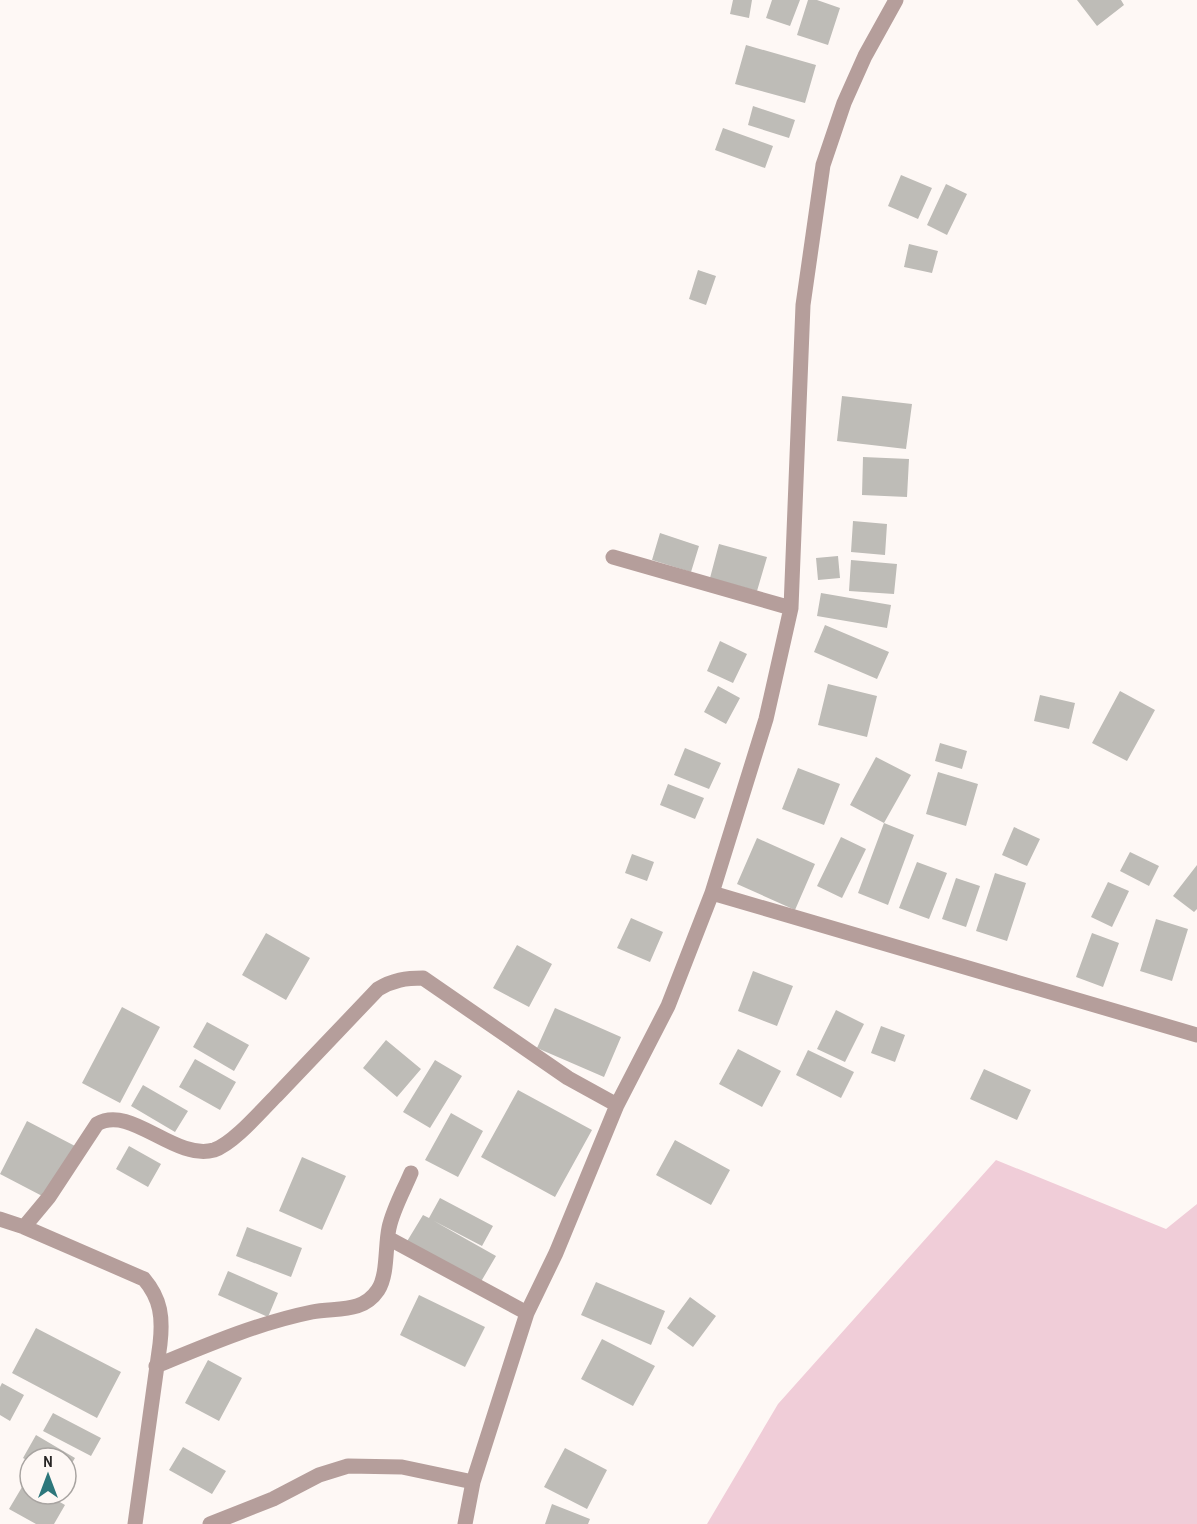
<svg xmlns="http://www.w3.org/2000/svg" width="1197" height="1524" viewBox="0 0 1197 1524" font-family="'Archivo Narrow',sans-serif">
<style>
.green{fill:#f0cdd8}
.building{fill:#bebcb7}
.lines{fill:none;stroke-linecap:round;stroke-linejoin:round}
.minor{stroke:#b59e9b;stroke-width:15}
</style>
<rect width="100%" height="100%" fill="#fef8f5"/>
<!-- green -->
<path class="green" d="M996,1160L1166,1229L1197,1204V1524H707L778,1404Z"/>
<!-- building -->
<path class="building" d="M733,0H752L749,18L730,14Z
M772,0H800L790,26L766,18Z
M808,0H817L840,8L828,45L797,35Z
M1077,0H1121L1124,5L1097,26Z
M746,45L816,65L805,103L735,84Z
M753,106L795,120L789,138L748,125Z
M723,128L773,146L765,168L715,150Z
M901,175L932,188L918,219L888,206Z
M946,184L967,194L947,235L927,225Z
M909,244L938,251L932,273L904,267Z
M698,270L716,276L706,305L689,299Z
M842,396L912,404L906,449L837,441Z
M863,457L909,459L907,497L862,495Z
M853,521L887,524L885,555L851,552Z
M660,533L699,546L691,572L652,560Z
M719,544L767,557L757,591L710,578Z
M838,556L840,578L818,580L816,558Z
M851,560L897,564L894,594L849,591Z
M821,593L891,605L887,628L817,616Z
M825,625L889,652L877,679L814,652Z
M720,641L747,654L733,683L707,671Z
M828,684L877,696L867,737L818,725Z
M718,686L740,698L726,724L704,712Z
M1120,691L1155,710L1127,761L1092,743Z
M1040,695L1075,703L1069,729L1034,721Z
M940,743L967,751L962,769L935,761Z
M685,748L721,763L709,789L674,775Z
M876,757L911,775L884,823L850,805Z
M798,768L840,784L824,825L782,809Z
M938,772L978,784L966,826L926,814Z
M668,784L704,798L695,819L660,805Z
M884,823L914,835L888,905L858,893Z
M1014,827L1040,839L1027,866L1002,855Z
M841,837L866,849L842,898L817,886Z
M757,838L815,864L795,910L737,884Z
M1130,852L1159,866L1149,886L1120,871Z
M632,854L654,862L647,881L625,873Z
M917,862L947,873L929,919L899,908Z
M1197,865V909L1194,912L1173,896Z
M995,873L1026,883L1007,941L976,931Z
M956,878L980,886L966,927L942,919Z
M1108,882L1129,891L1112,927L1091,917Z
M631,918L663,932L650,962L617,948Z
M1156,919L1188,929L1172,981L1140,971Z
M266,933L310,958L286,1000L242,975Z
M1092,933L1119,943L1103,987L1076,977Z
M517,945L552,964L529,1007L493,988Z
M753,971L793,986L777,1026L738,1011Z
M122,1007L160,1027L120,1103L82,1083Z
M555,1008L621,1037L604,1077L537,1048Z
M836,1010L864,1024L845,1062L817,1049Z
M207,1022L249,1045L234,1071L193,1047Z
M881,1026L905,1035L895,1062L871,1053Z
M386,1040L421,1069L397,1097L363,1068Z
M738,1049L781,1071L762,1107L719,1084Z
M808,1050L854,1072L841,1098L796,1075Z
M195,1059L236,1082L220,1110L179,1087Z
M435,1060L462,1076L430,1128L403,1112Z
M984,1069L1031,1090L1017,1120L970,1099Z
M143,1085L188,1111L175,1132L131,1106Z
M518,1090L592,1130L555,1197L481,1157Z
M451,1113L483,1131L458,1177L425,1160Z
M27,1121L75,1146L46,1198L0,1174Z
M675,1140L730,1170L711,1205L656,1175Z
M129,1146L161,1164L148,1187L116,1169Z
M302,1157L346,1176L322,1230L279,1211Z
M440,1198L493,1226L482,1246L434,1221L496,1256L479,1285L406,1243L423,1215L429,1218Z
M247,1227L302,1248L291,1277L236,1256Z
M228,1271L278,1293L268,1317L218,1295Z
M596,1282L665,1311L651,1345L581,1315Z
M419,1295L485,1327L465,1367L400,1335Z
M690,1297L716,1316L693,1347L667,1328Z
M36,1328L121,1372L97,1418L12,1373Z
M602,1339L655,1366L633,1406L581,1379Z
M208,1360L242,1378L219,1421L185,1403Z
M2,1383L24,1395L10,1421L0,1415V1387Z
M53,1413L101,1438L91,1456L43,1431Z
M36,1435L75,1458L66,1473V1458H30V1462L23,1458Z
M183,1447L226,1471L212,1494L169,1470Z
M565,1448L607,1470L587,1509L544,1487Z
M25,1482L30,1484V1494H46L65,1505L54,1524H36L9,1509Z
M552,1504L590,1519L588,1524H545Z"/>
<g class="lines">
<!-- minor -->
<path class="minor" d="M613,557L791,608
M712,893L1197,1035
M0,1219L24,1227L49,1197L97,1124C131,1104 174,1161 214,1150C233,1144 262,1110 276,1096C310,1060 344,1025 378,989C393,980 406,978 423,978L568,1078L617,1105
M24,1227L144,1279C161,1299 163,1318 160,1344L135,1524
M388,1238L527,1313
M156,1366C207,1345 258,1323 312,1312C336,1307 362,1314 378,1290C388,1275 385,1246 389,1228C393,1209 404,1190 411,1173
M210,1524L273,1499L319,1475L348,1466L402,1467L473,1482
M465,1524L473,1482L527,1313L556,1253L617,1105L668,1006L712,893L766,719L791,608L803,305L823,165L844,103L865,56L896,0"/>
</g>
<!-- north arrow -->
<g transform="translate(48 1476)"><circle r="28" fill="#fef8f5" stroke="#a8a4a1" stroke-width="1.5"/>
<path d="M0-4.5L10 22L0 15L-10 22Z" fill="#2d777b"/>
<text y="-9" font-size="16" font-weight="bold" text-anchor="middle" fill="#272524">N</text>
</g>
</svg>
